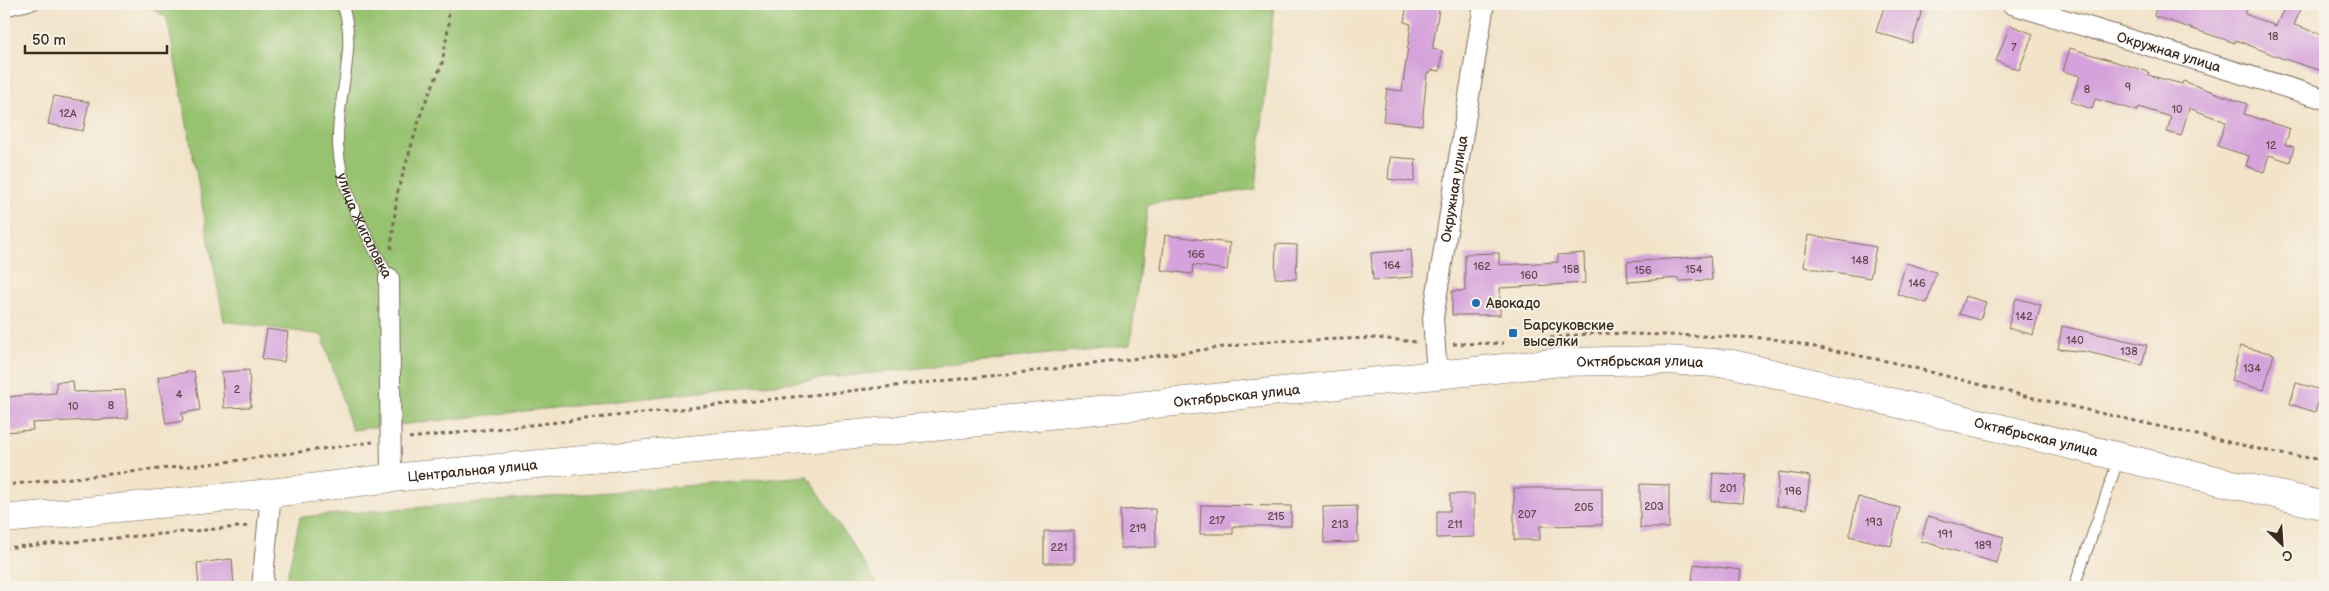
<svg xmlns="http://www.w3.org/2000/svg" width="2329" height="591" viewBox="0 0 2329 591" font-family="'Balsamiq Sans',sans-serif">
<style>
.green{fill:#97c26f;stroke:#697646}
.building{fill:#d6a2db}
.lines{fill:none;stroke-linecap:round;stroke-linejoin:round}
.service-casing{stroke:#7b6b5a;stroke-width:12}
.minor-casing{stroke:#7b6b5a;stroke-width:22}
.secondary-casing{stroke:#7b6b5a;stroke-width:29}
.path{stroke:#7b6b5a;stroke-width:3;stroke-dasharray:4 4;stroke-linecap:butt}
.service{stroke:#fff;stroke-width:10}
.minor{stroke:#fff;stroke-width:20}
.secondary{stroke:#fff;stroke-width:28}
.poi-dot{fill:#1f6fb2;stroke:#f7f3e8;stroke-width:2}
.labels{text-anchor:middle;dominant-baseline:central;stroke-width:4;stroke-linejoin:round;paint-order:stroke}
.number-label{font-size:11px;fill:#62484d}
.street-label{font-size:14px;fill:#3b2a1e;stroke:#f7f3e8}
.poi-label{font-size:14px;fill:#3b2a1e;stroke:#f7f3e8;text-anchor:start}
</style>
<rect width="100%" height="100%" fill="#f7f3e8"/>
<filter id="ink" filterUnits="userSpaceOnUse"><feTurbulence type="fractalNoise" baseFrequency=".02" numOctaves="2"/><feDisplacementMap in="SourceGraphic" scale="10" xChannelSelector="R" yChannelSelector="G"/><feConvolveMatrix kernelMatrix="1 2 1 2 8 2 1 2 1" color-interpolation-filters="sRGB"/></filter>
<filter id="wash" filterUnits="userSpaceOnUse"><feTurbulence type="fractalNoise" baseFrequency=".0096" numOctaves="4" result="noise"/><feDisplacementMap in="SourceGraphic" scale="20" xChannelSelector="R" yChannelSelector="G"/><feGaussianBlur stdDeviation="1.12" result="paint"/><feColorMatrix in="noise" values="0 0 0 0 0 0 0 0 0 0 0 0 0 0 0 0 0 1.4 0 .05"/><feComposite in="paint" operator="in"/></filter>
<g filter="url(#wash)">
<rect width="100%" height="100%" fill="#f2e3c9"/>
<!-- green -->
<path class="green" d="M145,4H1274L1256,189L1148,204L1130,345L352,430L322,335L224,321L167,18Z
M808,476L879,587H285L300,517Z"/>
<g id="blocks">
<!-- building -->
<path class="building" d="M1407,4H1440L1433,44V49L1442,51L1440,71L1431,70L1430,73H1427L1422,125L1383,121L1387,89L1402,91L1411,24L1404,22Z
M1885,4H1924L1912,43L1876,32Z
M2157,4H2249L2245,14L2276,26L2286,4L2301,9L2294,25L2325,35V72L2281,58L2236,40L2235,43L2154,16Z
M2010,25L2033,34L2019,70L1996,61Z
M2070,48L2149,72L2148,75L2182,84L2183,81L2247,104L2244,114L2290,129L2285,144L2294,147L2290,162L2269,155L2264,172L2246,166L2249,156L2217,146L2226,122L2189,108L2181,136L2167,132L2171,117L2139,107L2138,111L2095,99L2092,109L2071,102L2080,76L2063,71Z
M54,96L89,102L83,131L48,124Z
M1390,157L1416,159L1414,182L1388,179Z
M1165,235L1230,243L1227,270L1193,265L1192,274L1161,270Z
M1808,235L1876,247L1870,278L1804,267Z
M1276,244L1297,245L1296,279L1275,278Z
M1411,250L1413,277L1373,280L1371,253Z
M1499,253V265L1558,262V255L1584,253L1585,283L1500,288V315H1452V291H1465V254Z
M1710,256L1712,280L1678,281V278L1628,282L1627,262Z
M1906,263L1936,272L1927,303L1897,294Z
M1965,296L1986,302L1980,320L1959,314Z
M2016,298L2041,305L2033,335L2008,328Z
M2062,326L2147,345L2142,365L2087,352L2058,349Z
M267,329L288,332L284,362L262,359Z
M2240,346L2274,354L2264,390L2231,381Z
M249,370L251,407L224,408L222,372Z
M194,371L200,410L182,413L183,421L166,424L158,377Z
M73,381L74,392L125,390L128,418L32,423L33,430L4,432V397L56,393V382Z
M2296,383L2322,390L2315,412L2290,404Z
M1779,472L1810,476L1806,509L1776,506Z
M1713,473L1746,475L1743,503L1711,501Z
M1640,484L1669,485V528H1640Z
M1514,488H1602V525L1540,526V540H1514Z
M1450,494H1474V537L1437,538V511H1450Z
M1858,497L1900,508L1891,546L1849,536Z
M1201,505L1291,506V526H1233V534H1200Z
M1357,506L1358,542L1324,543L1323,507Z
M1155,509L1156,547L1121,548L1120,510Z
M1928,516L2004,537L1997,563L1921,541Z
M1044,531H1074V563H1044Z
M232,559L234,587H199L197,563Z
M1694,564L1741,570L1739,587H1691Z"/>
</g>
</g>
<g filter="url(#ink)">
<use href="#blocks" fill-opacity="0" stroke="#7b6b5a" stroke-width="1"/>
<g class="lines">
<!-- service casing -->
<g class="service-casing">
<g id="service">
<path id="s1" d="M342,4C359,45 336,100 338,144C340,193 367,235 389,278"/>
<path d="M4,11L34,4"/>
<path d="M2074,587L2119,458"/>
</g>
</g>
<!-- minor casing -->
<g class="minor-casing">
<g id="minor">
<path id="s2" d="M2012,4L2325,99"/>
<path d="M389,278L391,478"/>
<path id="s3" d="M1437,376L1433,318L1484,4"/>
<path d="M262,587L271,493"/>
</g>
</g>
<!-- secondary casing -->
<g class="secondary-casing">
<g id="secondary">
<path id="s4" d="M4,519L271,493L391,478L942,426L1562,362L1665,360L1733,364L2325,506"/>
</g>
</g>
<!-- path -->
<path class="path" d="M391,249L397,194L422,110L442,64L449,23L448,4
M1550,338L1597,333L1769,338L1891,362L2025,396L2281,454L2325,460
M1453,344L1504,343
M409,438L1054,369L1271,341L1377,338L1417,342
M4,485L218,463L373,442
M4,548L250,526"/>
<!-- service -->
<use href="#service" class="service"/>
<!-- minor -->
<use href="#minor" class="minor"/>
<!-- secondary -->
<use href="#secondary" class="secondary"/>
</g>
</g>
<!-- markers -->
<g class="poi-dot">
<circle cx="1476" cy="303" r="5"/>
<rect x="1508" y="328" width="10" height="10" rx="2.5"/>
</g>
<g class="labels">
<!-- number labels -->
<g class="number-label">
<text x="2273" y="36">18</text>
<text x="2014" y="47">7</text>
<text x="2128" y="87">9</text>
<text x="2087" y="89">8</text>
<text x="2177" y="109">10</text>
<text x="68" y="113">12А</text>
<text x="2271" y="145">12</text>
<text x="1196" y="254">166</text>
<text x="1860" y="260">148</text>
<text x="1392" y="265">164</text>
<text x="1482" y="266">162</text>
<text x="1571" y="269">158</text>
<text x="1694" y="269">154</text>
<text x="1643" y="270">156</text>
<text x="1529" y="275">160</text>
<text x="1917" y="283">146</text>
<text x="2024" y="316">142</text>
<text x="2075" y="340">140</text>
<text x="2129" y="351">138</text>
<text x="2252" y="368">134</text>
<text x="237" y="389">2</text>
<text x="179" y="394">4</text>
<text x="111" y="405">8</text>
<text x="73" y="406">10</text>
<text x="1728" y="488">201</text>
<text x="1793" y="491">196</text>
<text x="1654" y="506">203</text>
<text x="1584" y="507">205</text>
<text x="1527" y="514">207</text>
<text x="1276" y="516">215</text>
<text x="1217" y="520">217</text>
<text x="1874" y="522">193</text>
<text x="1340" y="524">213</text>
<text x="1455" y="524">211</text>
<text x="1138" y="528">219</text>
<text x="1945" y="534">191</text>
<text x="1983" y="545">189</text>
<text x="1059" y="547">221</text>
</g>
<!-- street labels -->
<g class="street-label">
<text stroke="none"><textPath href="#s2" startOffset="164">Окружная улица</textPath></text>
<text stroke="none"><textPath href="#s3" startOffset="189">Окружная улица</textPath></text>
<text stroke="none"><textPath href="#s1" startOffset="228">улица Жигаловка</textPath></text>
<text stroke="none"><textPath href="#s4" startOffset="1644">Октябрьская улица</textPath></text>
<text stroke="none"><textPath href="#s4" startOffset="1239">Октябрьская улица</textPath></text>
<text stroke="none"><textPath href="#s4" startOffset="2049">Октябрьская улица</textPath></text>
<text stroke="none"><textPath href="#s4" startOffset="471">Центральная улица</textPath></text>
</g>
<!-- poi labels -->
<g class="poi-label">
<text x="1486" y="303">Авокадо</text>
<text x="1523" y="325">Барсуковские<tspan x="1523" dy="16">выселки</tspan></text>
</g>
</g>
<!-- margin -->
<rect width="2329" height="591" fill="none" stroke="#f7f3e8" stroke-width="20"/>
<!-- north arrow -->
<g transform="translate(2282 544) rotate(155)" stroke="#f7f3e8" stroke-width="4" paint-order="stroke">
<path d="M0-4L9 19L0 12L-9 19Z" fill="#3b2a1e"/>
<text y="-8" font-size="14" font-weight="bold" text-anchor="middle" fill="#3b2a1e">С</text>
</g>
<!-- scale -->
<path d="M25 45v8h142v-8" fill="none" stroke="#3b2a1e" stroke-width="2.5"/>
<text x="32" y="45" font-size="15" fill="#3b2a1e" stroke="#f7f3e8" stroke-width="4" paint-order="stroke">50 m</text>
</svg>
